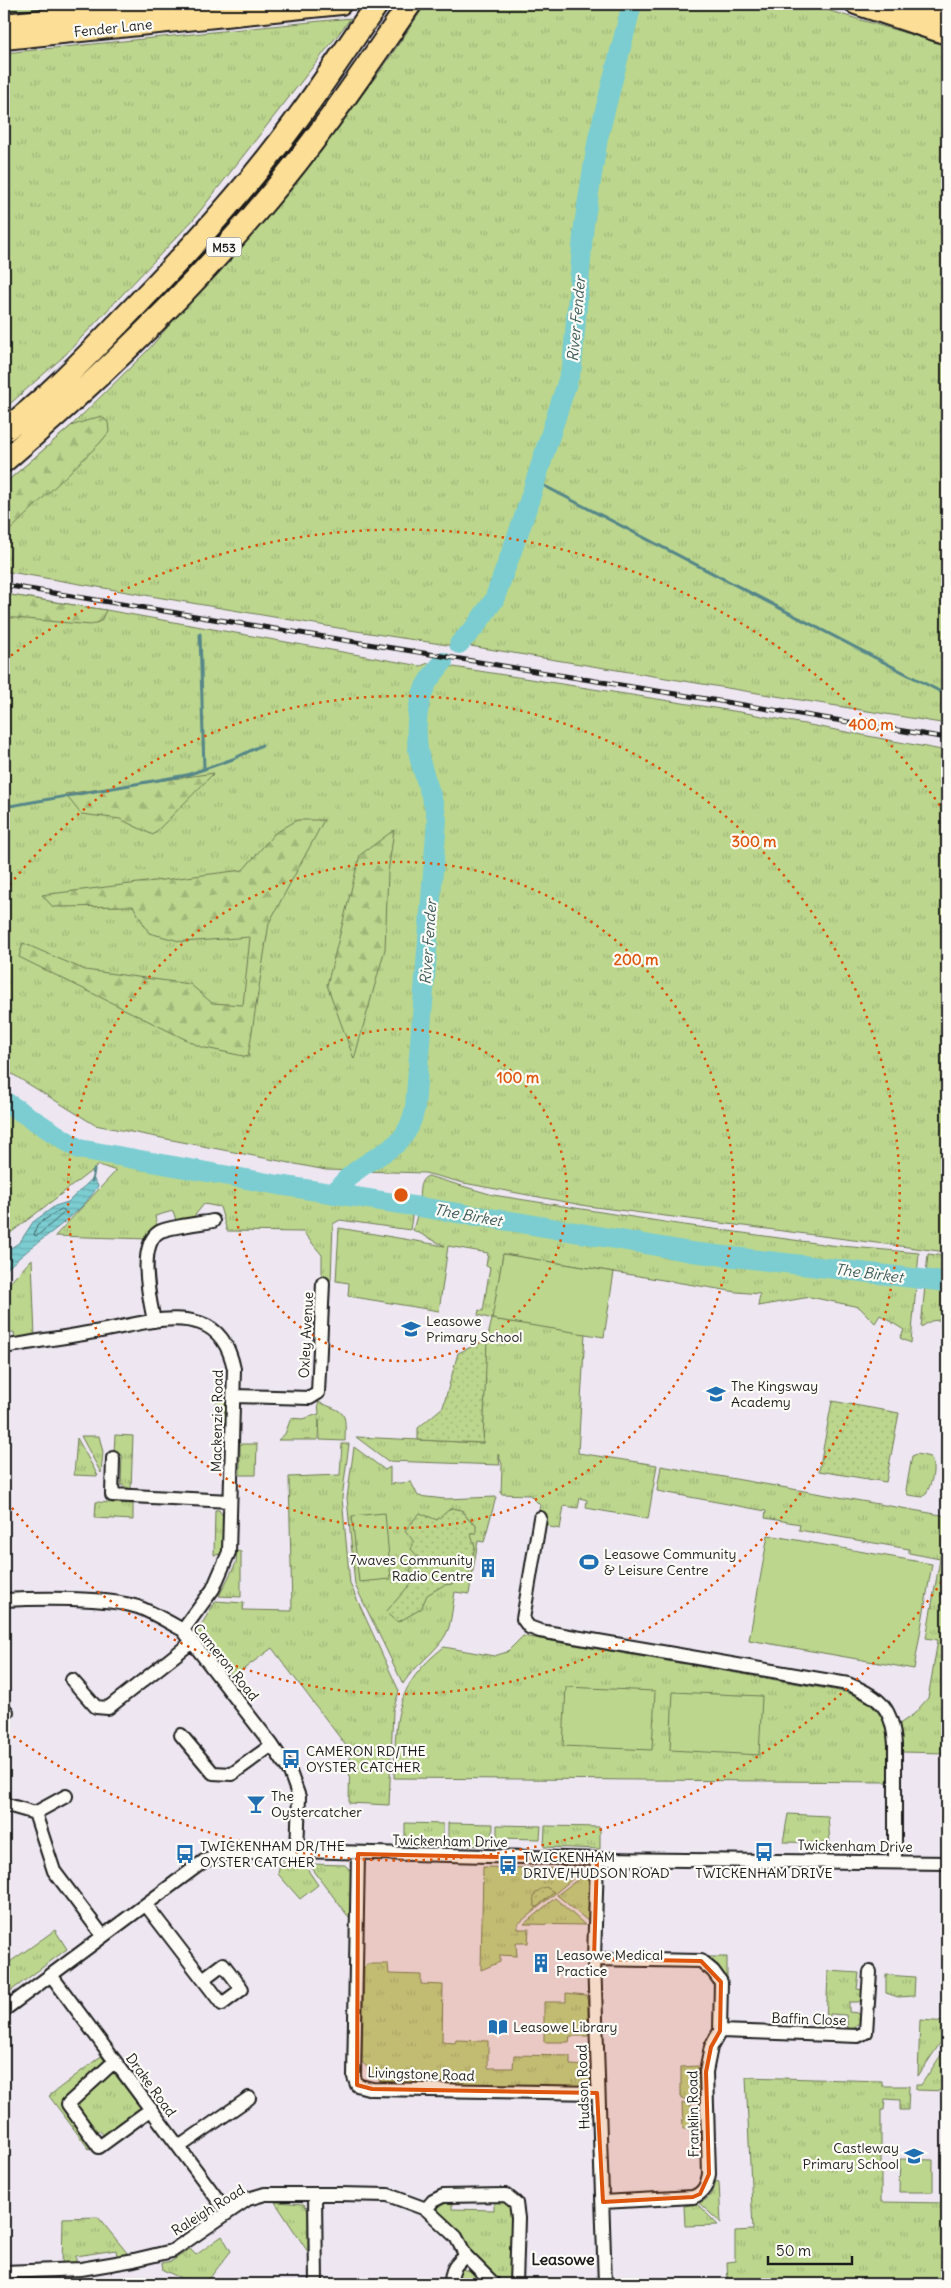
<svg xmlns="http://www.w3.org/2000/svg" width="951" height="2288" viewBox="0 0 951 2288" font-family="Delius,sans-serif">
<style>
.grass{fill:url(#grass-tufts);stroke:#6c7954;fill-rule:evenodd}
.forest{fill:url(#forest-firs);stroke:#6c7954}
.park{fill:url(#park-dots);stroke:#6c7954}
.pitch{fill:#bcd68d;stroke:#6c7954}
.water{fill:url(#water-rules);stroke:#558689}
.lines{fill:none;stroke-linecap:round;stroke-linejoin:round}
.shore{stroke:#426364;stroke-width:1}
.stream{stroke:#558689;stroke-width:3}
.river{stroke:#7bcdd1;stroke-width:20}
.minor-casing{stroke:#1c1c1c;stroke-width:16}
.primary-casing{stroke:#1c1c1c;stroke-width:24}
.motorway-casing{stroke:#1c1c1c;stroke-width:26}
.minor{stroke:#fdfcf7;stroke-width:12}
.primary{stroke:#fdde96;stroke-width:20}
.motorway{stroke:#fdde96;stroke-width:22}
.rail-casing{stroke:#1c1c1c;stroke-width:5}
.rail{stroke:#fdfcf7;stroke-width:3;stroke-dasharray:9;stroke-linecap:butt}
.marked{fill:#de560d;fill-opacity:0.2;stroke:#de560d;stroke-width:4;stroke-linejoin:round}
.ring{fill:none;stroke:#de560d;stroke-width:2.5;stroke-dasharray:2.5 5}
.labels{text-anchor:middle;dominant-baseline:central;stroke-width:4.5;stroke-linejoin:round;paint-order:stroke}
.shield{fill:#fdfcf7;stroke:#605f5e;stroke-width:1}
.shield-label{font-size:12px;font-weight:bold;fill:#1c1c1c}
.street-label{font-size:14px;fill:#1c1c1c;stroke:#fdfcf7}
.poi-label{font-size:14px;fill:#1c1c1c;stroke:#fdfcf7;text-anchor:start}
.water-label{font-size:15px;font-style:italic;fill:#3d5a5b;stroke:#fdfcf7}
.quarter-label{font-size:16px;font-weight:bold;fill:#1c1c1c;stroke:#fdfcf7}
.centre{fill:#de560d;stroke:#fdfcf7;stroke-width:2.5}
.ring-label{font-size:15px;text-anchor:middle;font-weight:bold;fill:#de560d;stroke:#fdfcf7;stroke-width:4.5;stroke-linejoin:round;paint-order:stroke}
</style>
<defs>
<pattern id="grass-tufts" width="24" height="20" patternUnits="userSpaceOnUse" patternTransform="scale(1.25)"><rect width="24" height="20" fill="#bcd68d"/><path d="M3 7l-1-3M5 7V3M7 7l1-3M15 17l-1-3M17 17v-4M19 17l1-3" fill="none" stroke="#a1b779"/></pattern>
<pattern id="forest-firs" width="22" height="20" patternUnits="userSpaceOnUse" patternTransform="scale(1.25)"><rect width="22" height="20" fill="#bcd68d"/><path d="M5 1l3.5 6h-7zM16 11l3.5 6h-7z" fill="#a1b779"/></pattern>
<pattern id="park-dots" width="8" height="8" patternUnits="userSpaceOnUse" patternTransform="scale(1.25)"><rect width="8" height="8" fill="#bcd68d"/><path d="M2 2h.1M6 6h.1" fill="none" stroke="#a1b779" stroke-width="1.8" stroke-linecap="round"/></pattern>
<pattern id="water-rules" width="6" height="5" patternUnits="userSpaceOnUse" patternTransform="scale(1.25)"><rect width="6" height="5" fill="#7bcdd1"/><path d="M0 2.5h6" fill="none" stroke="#6aafb3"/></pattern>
</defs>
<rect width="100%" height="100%" fill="#eee7f2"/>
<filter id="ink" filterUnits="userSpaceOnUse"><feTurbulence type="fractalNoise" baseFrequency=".02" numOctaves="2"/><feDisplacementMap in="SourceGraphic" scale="10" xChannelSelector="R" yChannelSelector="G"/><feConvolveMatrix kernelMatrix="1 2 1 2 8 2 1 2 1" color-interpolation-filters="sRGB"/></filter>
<g filter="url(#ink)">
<!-- grass -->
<path class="grass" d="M4,4H107L4,15Z
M440,4H628L587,169L578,235L566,367L545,438L492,598L454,646L350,630L4,571V484L71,426L148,350L326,142L384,66L425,5Z
M638,4H806L947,45V724L464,645L502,592L568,395L577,345L591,203L607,124Z
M351,18L193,220L63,357L4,409V53Z
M4,594L106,610L421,666L428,663L746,713L947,751V1252L587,1206L464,1183L425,1173L326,1170L95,1125L4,1069Z
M4,1108L77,1152L413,1210L410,1230L340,1220L333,1224L331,1280H322V1255L303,1232L227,1231L220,1207L204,1204L192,1219L176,1220L173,1211L155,1216L157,1225L148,1239L55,1236L116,1171L99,1165L4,1238Z
M428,1176L493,1195L677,1224L830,1245L919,1253L911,1343L900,1338L904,1330L880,1315L875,1323L859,1307L810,1297L758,1306L760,1294L737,1292L503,1254L493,1319L585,1333L578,1453L657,1465L648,1519L586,1508L587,1500L580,1498L578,1508L564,1506L560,1529L550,1527L546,1523L545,1513L539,1511L540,1505L530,1495L501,1494L502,1464L498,1454L500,1465L388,1461L356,1437L483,1443L486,1345L492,1319L478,1315L479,1310L483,1311L490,1267L486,1266L488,1253L448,1246L439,1311L348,1296L349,1283L336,1281L339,1228L445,1246L413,1230L418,1212L509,1221L419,1202C420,1192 418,1180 428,1176ZM552,1228V1227L788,1264L691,1252Z
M928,1254L947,1256V1319L931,1321L921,1327Z
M32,1259L35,1338L15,1341L14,1332L4,1333V1289Z
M217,1394H226L224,1444H216Z
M318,1402C346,1413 346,1410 345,1441L320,1440L319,1420L318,1440H278L285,1434L291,1418L302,1419L319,1414Z
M115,1435L133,1436L131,1489L121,1485L122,1455L114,1453Z
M81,1436H99L103,1452L101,1473Z
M77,1438L98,1476L74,1475Z
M240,1444H257L256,1475H240Z
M342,1444H349L342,1498L350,1584L399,1691L393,1710L389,1805L349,1803L350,1751L272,1648L233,1677L200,1635L198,1630L216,1601L244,1603L243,1610L292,1611L289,1477L340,1475Z
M354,1447L385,1470L390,1467V1484L411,1482L418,1496L445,1499L496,1497L484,1542L478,1541L469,1594L455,1592C453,1603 452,1616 449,1627C442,1649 415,1664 403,1684L355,1585L347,1498Z
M917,1454L930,1457C937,1467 931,1489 923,1497L908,1495L906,1490L912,1456Z
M661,1466L947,1516V1753L901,1752L898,1725L914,1714L928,1698L938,1640L926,1638L940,1559L909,1553V1549L799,1530L800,1524L765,1518L766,1511L657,1491Z
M96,1502L133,1504V1520L95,1518Z
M215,1510H219L223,1516L222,1554L214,1555Z
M237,1551L241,1552V1597L219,1596L236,1563Z
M523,1636L845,1692C895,1709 888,1737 888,1782L394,1778C396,1718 393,1687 444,1647L494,1656L507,1652Z
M788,1814L828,1816L830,1843L783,1842Z
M405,1823L443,1824V1844H405Z
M448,1823L493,1824L492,1846L448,1845Z
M497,1825L541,1826L540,1839L497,1838Z
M545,1826L600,1827V1849L544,1847Z
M280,1863H303L318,1885L300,1899L278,1874Z
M309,1864L345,1865L351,1871L350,1919Z
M483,1867L581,1869V1872L518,1924V1929H529L528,1943H516L517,1956L500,1955V1962L481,1970Z
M589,1876V1922L557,1895L581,1877Z
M555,1898L585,1925L524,1924Z
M55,1930L67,1949L4,1996V1971L7,1964Z
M707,1957H727V1979L713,1961Z
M367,1964H388L389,1974L421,1975V1984L443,1985L442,2042L455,2043L456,2040L488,2041V2068H513L514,2055L570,2056V2065L589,2066L590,2080L588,2086L382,2083L362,2062L364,1967Z
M828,1971L859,1973L857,1989L863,1990V1999L858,2002H849V2012L858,2013L862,2018L855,2028L848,2029L846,2015L830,2014L829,2025H826Z
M886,1975L915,1977L914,1996L898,1997L886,1993Z
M566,1993L586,1995L588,2002V2036H570L569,2042H544V2002H566Z
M920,2020L947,2022V2033L918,2076Z
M947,2046V2091L916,2090V2085H921Z
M101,2056L142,2110L106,2138L99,2130L88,2139L93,2146L89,2149L49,2096Z
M698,2066V2099H681V2067Z
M746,2077L882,2081V2086H909L908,2110H900V2100L885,2099L884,2110H881V2202L947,2203V2284H728L727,2262L735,2261V2231L753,2230Z
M682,2103H691V2125H700V2129H683Z
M716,2181L719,2182L721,2223L699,2203C710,2199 713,2192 716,2181Z
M452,2199V2209L494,2210V2201H503L510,2208L513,2216L510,2284C485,2284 474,2251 461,2234C453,2225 442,2220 437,2209L439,2204Z
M275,2202L304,2204L308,2211V2252Z
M697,2204L718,2225L685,2226L684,2206Z
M98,2217L128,2254L117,2256L116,2250L76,2256V2264L62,2266L63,2218Z
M222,2236L231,2251L205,2284H194L163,2270L162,2263L172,2261L190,2249L196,2255Z
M461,2269L470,2271L481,2284H458V2274Z"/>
<!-- forest -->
<path class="forest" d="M101,416L108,422L109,432L100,443L4,536V484L71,426Z
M4,594L106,610L101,621L91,625L4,617Z
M214,773L153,835L120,819L81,814L65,794Z
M297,820H324L269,923L248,1057L201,1047L19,957L23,943L85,970L190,984L212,1003L243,1005L250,937L183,942L149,933L133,906L53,907L42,895L243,870L274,834Z
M394,830L388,873L385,949L354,1059L327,985L360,855Z"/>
<!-- park -->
<path class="park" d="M487,1340L483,1443L418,1440V1428L443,1407L458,1353Z
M832,1401L899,1413L886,1482L819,1471Z
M451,1508L462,1510L468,1519L476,1524V1533H470L475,1546L469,1574L458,1580L452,1579V1584L444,1585L427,1595L421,1609L398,1622L386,1612L413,1581L410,1570L420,1559L411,1549L414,1542L405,1530L420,1513L437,1520Z
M546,1887L554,1892L536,1908C530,1897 536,1890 546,1887Z"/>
<!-- pitch -->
<path class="pitch" d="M503,1254L614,1272L604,1337L492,1319Z
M385,1513L391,1579L359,1582L352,1516Z
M768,1535L932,1564L914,1669L749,1640Z
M566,1687L655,1691L652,1750L563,1746Z
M673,1692L762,1696L759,1755L670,1750Z
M900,2159L933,2160V2192H899Z"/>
<!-- water -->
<path class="water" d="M93,1178L98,1186C76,1221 32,1242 4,1272V1247L11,1248L20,1242L33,1222L55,1206L68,1202Z"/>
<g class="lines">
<!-- shore -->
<path class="shore" d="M62,1209L65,1211L64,1213L37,1236L34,1235L37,1225Z"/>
<!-- stream -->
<path class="stream" d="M535,481L947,695
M200,634L204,769
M4,807L187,775L233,759L262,745
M92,1181L94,1170"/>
<!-- river -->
<path class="river" d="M459,644L475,627L494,600L523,520L572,367L584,224L598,138L632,4
M4,1101L79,1149L279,1185L516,1222L691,1252L947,1282
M333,1194C339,1187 345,1180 352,1174C382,1149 406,1151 415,1108L437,820C434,799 425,781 420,760C415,738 415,709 425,687C429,678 437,670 443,662"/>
<!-- minor casing -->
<g class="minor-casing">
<path id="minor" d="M154,1321C150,1301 137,1246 159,1232C167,1227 202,1223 213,1221
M4,1347C38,1341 72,1336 106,1330C134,1325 171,1313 200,1323C221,1330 230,1349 234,1369L229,1552L213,1589L183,1630
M234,1396L310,1398L318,1393L323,1283
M113,1458L112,1495L230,1501
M540,1518L523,1619L529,1627L540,1631L848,1684C881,1697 893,1709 895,1745V1861
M4,1600C38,1598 106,1597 138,1607C154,1613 168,1622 183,1630L272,1745L290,1772L299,1797L297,1851
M72,1680L96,1707L108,1708L192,1642
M4,1709L7,1712
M181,1735L213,1773L232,1774L272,1745
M4,1804L35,1813L66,1796
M35,1813L54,1871L103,1936
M358,1854L354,2077L357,2085L372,2089L597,2093
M597,1859L594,1959L605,2284
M146,1905L222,2004L242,1989L223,1964L203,1979
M594,1959L701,1961L713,1971L721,1982L720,2031L711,2047L706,2072L709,2174C707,2185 704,2193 693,2197L603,2202
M51,1975L227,2212
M4,2010L204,1861L225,1854L297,1851L602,1859L947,1863
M720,2031L858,2036L866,2032L870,1972
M115,2061L68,2104L99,2147L151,2109
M179,2147L249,2098
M315,2194L316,2284
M426,2209L433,2201L443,2196L506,2195L516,2203L518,2218L516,2284
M4,2272L81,2269L134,2260L172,2251L248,2199L265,2194H338L388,2195L426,2209L456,2237L466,2256L494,2284
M451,2284C451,2270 455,2264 466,2256"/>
</g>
<!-- primary casing -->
<g class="primary-casing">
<path id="primary" d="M856,4L947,34
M904,4L947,18
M4,24L188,4
M4,39L341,4"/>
</g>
<!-- motorway casing -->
<g class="motorway-casing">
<path id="motorway" d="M4,431C46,399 83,360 120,322C166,275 211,227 253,176C298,122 337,62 377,4
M4,461C97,381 188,294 267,199C319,138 364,70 410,4"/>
</g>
<!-- minor -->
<use href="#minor" class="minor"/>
<!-- primary -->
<use href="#primary" class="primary"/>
<!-- motorway -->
<use href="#motorway" class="motorway"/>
<!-- rail casing -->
<g class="rail-casing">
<path id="rail" d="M4,585L947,738"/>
</g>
<!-- rail -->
<use href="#rail" class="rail"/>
</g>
</g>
<!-- marked area -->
<path class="marked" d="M358,1854L597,1859L594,1959L701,1961L721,1982L720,2031L711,2047L706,2072L709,2174L700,2194L693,2197L603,2202L597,2093L372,2089L357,2085Z"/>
<!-- distance rings -->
<g class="ring">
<circle cx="401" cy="1195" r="166"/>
<circle cx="401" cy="1195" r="333"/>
<path d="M5 891A499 499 0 1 1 5 1499"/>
<path d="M946 1576A665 665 0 0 1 5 1730M5 660A665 665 0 0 1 946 814"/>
</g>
<!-- icons -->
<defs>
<g id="school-bare" transform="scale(1.5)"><path d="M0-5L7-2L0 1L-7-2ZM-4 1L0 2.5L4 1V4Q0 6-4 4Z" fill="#1f6fb2" stroke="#fdfcf7" stroke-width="2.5" paint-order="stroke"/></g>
<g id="stadium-bare" transform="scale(1.5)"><path d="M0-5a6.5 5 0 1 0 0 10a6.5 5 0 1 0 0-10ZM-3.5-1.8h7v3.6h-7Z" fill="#1f6fb2" stroke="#fdfcf7" stroke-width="2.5" paint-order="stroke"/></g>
<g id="building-bare" transform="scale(1.5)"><path d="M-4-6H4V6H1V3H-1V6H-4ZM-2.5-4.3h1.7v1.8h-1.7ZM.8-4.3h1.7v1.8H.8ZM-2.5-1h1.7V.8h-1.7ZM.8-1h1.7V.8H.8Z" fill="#1f6fb2" stroke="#fdfcf7" stroke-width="2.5" paint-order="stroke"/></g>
<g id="bus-bare" transform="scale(1.5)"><path d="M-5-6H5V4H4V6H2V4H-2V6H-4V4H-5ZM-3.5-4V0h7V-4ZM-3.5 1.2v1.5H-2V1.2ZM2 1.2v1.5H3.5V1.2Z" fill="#1f6fb2" stroke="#fdfcf7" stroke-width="2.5" paint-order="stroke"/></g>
<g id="bar-bare" transform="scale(1.5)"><path d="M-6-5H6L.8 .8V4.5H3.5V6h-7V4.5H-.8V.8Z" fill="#1f6fb2" stroke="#fdfcf7" stroke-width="2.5" paint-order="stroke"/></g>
<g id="library-bare" transform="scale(1.5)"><path d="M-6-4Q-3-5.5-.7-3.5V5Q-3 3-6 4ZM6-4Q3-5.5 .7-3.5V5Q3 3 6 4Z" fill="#1f6fb2" stroke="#fdfcf7" stroke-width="2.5" paint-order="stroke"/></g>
</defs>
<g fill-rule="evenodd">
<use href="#school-bare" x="411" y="1329"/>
<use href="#school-bare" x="716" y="1394"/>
<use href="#stadium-bare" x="589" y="1562"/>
<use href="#building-bare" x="488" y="1568"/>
<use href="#bus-bare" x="291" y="1759"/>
<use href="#bar-bare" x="256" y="1804"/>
<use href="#bus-bare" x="764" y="1852"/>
<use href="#bus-bare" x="185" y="1854"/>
<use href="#bus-bare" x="508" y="1865"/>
<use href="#building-bare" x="541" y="1963"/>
<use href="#library-bare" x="498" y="2027"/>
<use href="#school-bare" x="914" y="2156"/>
</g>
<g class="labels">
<!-- shield labels -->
<rect class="shield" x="206.5" y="237.5" width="35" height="19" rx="4"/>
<g class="shield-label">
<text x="224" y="247">M53</text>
</g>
<!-- street labels -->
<g class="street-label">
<text transform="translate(113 28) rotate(-6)">Fender Lane</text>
<text transform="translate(306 1335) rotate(-87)">Oxley Avenue</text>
<text transform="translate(217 1421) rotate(-89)">Mackenzie Road</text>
<text transform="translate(226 1662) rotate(51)">Cameron Road</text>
<text transform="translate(450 1841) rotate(1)">Twickenham Drive</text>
<text transform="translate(855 1846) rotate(1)">Twickenham Drive</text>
<text transform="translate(809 2019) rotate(2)">Baffin Close</text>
<text transform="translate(421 2074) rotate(2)">Livingstone Road</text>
<text transform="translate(151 2085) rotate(54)">Drake Road</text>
<text transform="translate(583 2087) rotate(-92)">Hudson Road</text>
<text transform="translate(693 2114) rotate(-91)">Franklin Road</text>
<text transform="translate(208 2210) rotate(-32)">Raleigh Road</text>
</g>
<!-- poi labels -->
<g class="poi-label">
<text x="426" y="1321">Leasowe<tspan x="426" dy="16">Primary School</tspan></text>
<text x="731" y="1386">The Kingsway<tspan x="731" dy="16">Academy</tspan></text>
<text x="604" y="1554">Leasowe Community<tspan x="604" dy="16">&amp; Leisure Centre</tspan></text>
<text x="473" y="1560" text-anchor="end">7waves Community<tspan x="473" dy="16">Radio Centre</tspan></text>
<text x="306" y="1751">CAMERON RD/THE<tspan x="306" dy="16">OYSTER CATCHER</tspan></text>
<text x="271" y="1796">The<tspan x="271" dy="16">Oystercatcher</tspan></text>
<text x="200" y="1846">TWICKENHAM DR/THE<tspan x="200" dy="16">OYSTER CATCHER</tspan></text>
<text x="523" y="1857">TWICKENHAM<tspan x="523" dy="16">DRIVE/HUDSON ROAD</tspan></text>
<text x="764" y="1873" text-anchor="middle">TWICKENHAM DRIVE</text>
<text x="556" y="1955">Leasowe Medical<tspan x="556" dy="16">Practice</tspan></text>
<text x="513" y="2027">Leasowe Library</text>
<text x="899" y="2148" text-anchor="end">Castleway<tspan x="899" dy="16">Primary School</tspan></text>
</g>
<!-- water labels -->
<g class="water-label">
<text transform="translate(576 319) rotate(-85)">River Fender</text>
<text transform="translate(428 942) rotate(-86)">River Fender</text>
<text transform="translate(468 1215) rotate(10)">The Birket</text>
<text transform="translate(869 1273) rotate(7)">The Birket</text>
</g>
<!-- quarter labels -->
<g class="quarter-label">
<text x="563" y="2259">Leasowe</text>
</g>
</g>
<circle cx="401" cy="1195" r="8" class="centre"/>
<g class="ring-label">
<text x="871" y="730">400 m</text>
<text x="754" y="847">300 m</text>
<text x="636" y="965">200 m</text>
<text x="518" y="1083">100 m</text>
</g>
<!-- margin -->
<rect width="951" height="2288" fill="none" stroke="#fdfcf7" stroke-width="20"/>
<rect x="10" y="10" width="931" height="2268" fill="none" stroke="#1c1c1c" stroke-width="2" filter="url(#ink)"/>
<!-- scale -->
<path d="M768 2256v8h84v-8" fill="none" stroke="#1c1c1c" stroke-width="2.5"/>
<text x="776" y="2256" font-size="15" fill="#1c1c1c" stroke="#fdfcf7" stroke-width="4" paint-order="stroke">50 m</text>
</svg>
